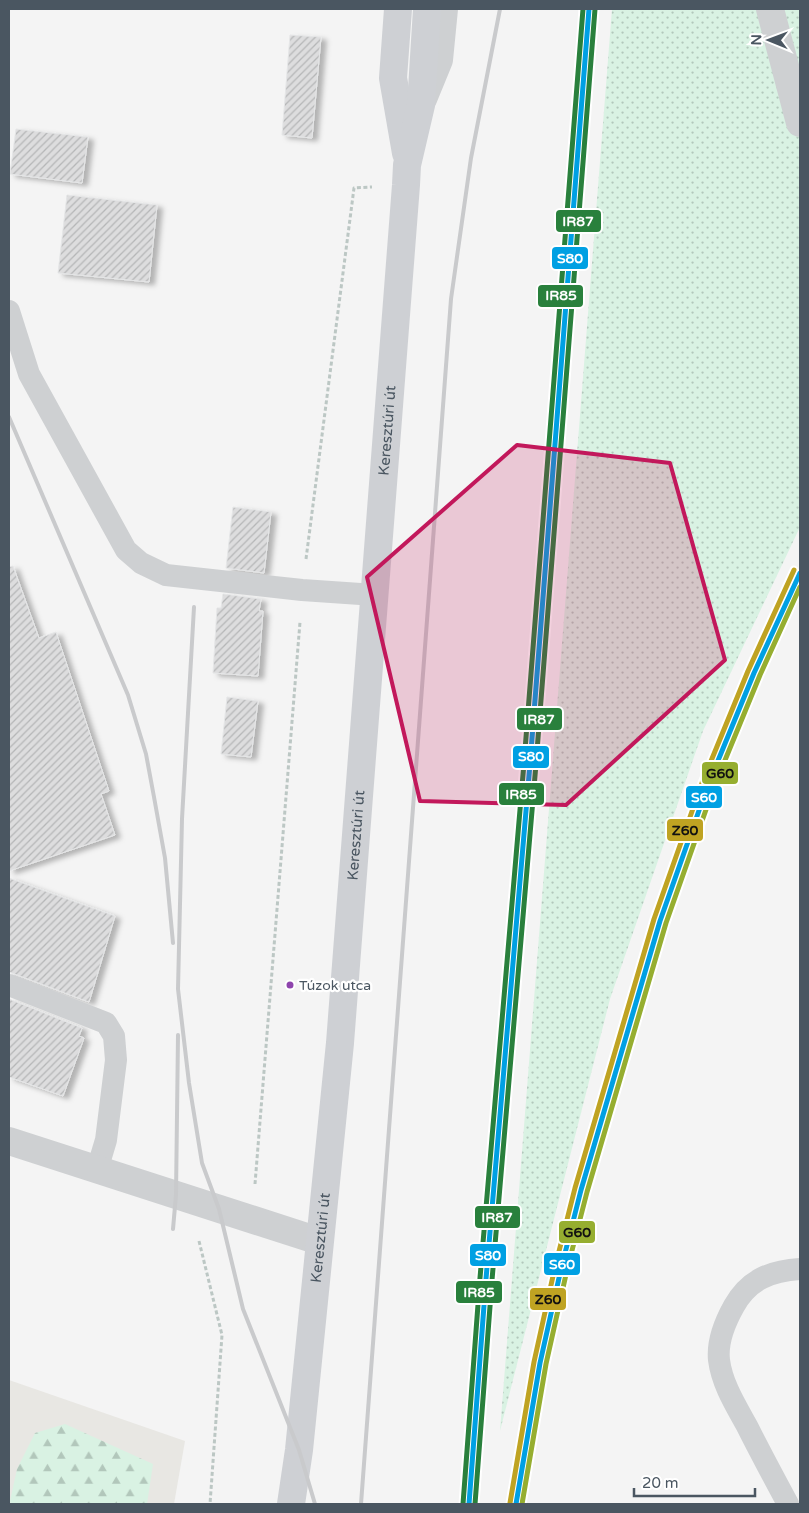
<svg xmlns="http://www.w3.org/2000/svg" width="809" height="1513" viewBox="0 0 809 1513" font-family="'Varela Round',sans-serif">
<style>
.commercial{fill:#e8e7e3}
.grass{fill:url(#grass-dots)}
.forest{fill:url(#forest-firs)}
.building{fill:url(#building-hatch);stroke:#e5e6e7;filter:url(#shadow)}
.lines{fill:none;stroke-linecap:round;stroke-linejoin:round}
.path{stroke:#bcc7c4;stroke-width:3;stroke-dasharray:4 2.5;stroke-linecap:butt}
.lane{stroke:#ced0d2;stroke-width:22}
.street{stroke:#ced0d2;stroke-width:28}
.secondary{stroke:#ced0d4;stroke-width:28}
.rail{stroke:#c9cacc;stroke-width:4}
.rail-1-casing{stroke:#fff;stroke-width:9}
.rail-2-casing{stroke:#fff;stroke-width:9}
.rail-3-casing{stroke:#fff;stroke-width:9}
.rail-4-casing{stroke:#fff;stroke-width:9}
.rail-5-casing{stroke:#fff;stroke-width:9}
.rail-6-casing{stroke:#fff;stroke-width:9}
.rail-1{stroke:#00a0e3;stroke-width:5}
.rail-2{stroke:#29803c;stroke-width:5}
.rail-3{stroke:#29803c;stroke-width:5}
.rail-4{stroke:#00a0e3;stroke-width:5}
.rail-5{stroke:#96ae30;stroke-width:5}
.rail-6{stroke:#bfa322;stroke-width:5}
.marked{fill:#c2185b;fill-opacity:0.2;stroke:#c2185b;stroke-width:4;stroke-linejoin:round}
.bus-dot{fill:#8e44ad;stroke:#fff;stroke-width:2}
.labels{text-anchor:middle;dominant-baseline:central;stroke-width:4.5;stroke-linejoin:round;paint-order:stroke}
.bus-label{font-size:14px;fill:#4a5661;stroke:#fff;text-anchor:start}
.street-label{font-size:15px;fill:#4a5661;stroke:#fff}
.line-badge{stroke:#fff;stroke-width:2}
.badge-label{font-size:14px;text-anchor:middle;font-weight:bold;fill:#fff}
.pale-badge-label{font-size:14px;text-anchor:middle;font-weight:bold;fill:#111}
</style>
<defs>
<pattern id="grass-dots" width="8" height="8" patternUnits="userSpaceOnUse" patternTransform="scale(1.25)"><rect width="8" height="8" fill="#d9f2e3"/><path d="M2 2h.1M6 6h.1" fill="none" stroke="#b2c7bb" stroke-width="1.8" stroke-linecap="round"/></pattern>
<pattern id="forest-firs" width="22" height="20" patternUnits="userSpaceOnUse" patternTransform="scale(1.25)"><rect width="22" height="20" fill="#d9f2e3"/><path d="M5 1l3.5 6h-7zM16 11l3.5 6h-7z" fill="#b2c7bb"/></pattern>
<pattern id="building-hatch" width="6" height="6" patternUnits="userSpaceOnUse" patternTransform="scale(1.25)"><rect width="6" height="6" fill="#ddddde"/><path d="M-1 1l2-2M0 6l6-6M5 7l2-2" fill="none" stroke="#b5b6b7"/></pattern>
<filter id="shadow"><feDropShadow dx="5.5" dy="3" stdDeviation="2.5" flood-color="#0004"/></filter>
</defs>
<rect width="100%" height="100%" fill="#f4f4f4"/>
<!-- commercial -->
<path class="commercial" d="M9,1380L185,1441L174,1504H9Z"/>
<!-- grass -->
<path class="grass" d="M612,9H800V527L703,731L610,999L500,1431Z"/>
<!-- forest -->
<path class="forest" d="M65,1424L153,1464L147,1504H11L10,1501L17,1469L35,1433Z"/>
<!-- building -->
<path class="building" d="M290,35L321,37L312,138L282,135Z
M16,129L88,137L82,183L10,174Z
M67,195L157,205L149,282L58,273Z
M233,507L271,512L264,573L226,568Z
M13,566L39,638L56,632L109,791L101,794L115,835L9,871V567Z
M223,594L261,599L259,611H263L258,676L213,673L217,608H221Z
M227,697L258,701L251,757L221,754Z
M9,878L115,916L89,1002L9,972Z
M9,999L82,1028L79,1036L84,1038L63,1096L9,1077Z"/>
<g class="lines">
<!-- path -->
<path class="path" d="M306,559L354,188L372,187
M255,1184L300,622
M199,1241L222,1335L210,1504"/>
<!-- lane -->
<path class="lane" d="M9,311L29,374L126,550L141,563L166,575L302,590L375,595
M9,985L106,1023L114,1036L116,1060L106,1140L97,1170
M788,1504C774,1478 760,1452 747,1426C736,1406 722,1384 719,1360C717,1341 725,1322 734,1306C749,1279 771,1271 800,1269"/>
<!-- street -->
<path class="street" d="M770,9L800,123
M423,99L439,60L444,9
M9,1141L319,1241"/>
<!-- secondary -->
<g class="secondary">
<path d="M398,9L393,78L406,153"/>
<path id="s1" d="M291,1504L299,1450L340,1043L406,185L407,165L421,105L427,9"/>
</g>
<!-- rail -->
<path class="rail" d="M9,417L128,695L146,754L154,797L165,858L173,943
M194,607L182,819L178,989L189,1083L202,1163L219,1209L243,1309L299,1450L315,1504
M173,1229L176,1195L178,1035
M361,1504L451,299L471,158L500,9"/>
<!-- rail-1 casing -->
<g class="rail-1-casing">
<path id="rail-1" d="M469,1504L486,1279L530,764L589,9"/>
</g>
<!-- rail-2 casing -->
<g class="rail-2-casing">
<path id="rail-2" d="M475,1504L492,1280L536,764L595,9"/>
</g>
<!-- rail-3 casing -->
<g class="rail-3-casing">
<path id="rail-3" d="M463,1504L480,1278L524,763L583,9"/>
</g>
<!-- rail-4 casing -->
<g class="rail-4-casing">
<path id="rail-4" d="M516,1504L540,1363L561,1269L581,1190L660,921L708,785L754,673L800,573"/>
</g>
<!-- rail-5 casing -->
<g class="rail-5-casing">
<path id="rail-5" d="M522,1504L546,1364L567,1270L587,1192L666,923L714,787L760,675L800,587"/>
</g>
<!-- rail-6 casing -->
<g class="rail-6-casing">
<path id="rail-6" d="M510,1503L534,1362L555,1267L575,1188L654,919L702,783L748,671L794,570"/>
</g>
<!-- rail-1 -->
<use href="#rail-1" class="rail-1"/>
<!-- rail-2 -->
<use href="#rail-2" class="rail-2"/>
<!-- rail-3 -->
<use href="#rail-3" class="rail-3"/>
<!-- rail-4 -->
<use href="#rail-4" class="rail-4"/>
<!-- rail-5 -->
<use href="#rail-5" class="rail-5"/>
<!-- rail-6 -->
<use href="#rail-6" class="rail-6"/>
</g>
<!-- marked area -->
<path class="marked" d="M517,445L670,463L725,660L566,805L420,801L367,577Z"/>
<!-- markers -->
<circle class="bus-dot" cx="290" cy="985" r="4.5"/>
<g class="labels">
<!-- bus labels -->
<g class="bus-label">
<text x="299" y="985">Túzok utca</text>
</g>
<!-- street labels -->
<g class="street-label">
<text stroke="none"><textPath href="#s1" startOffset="1078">Keresztúri út</textPath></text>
<text stroke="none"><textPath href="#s1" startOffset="672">Keresztúri út</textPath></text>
<text stroke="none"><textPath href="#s1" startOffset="268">Keresztúri út</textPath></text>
</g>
</g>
<g class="line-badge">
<rect x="555" y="209" width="47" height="24" rx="5" fill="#29803c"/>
<rect x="551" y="246" width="38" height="24" rx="5" fill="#00a0e3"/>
<rect x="537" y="284" width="47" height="24" rx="5" fill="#29803c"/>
<rect x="516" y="707" width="47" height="24" rx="5" fill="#29803c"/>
<rect x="512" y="745" width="38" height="24" rx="5" fill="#00a0e3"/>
<rect x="701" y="761" width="38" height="24" rx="5" fill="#96ae30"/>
<rect x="498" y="782" width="47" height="24" rx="5" fill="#29803c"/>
<rect x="685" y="785" width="38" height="24" rx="5" fill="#00a0e3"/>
<rect x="666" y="818" width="38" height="24" rx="5" fill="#bfa322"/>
<rect x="474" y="1205" width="47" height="24" rx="5" fill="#29803c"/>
<rect x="558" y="1220" width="38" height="24" rx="5" fill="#96ae30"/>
<rect x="469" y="1243" width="38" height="24" rx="5" fill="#00a0e3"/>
<rect x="543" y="1252" width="38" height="24" rx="5" fill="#00a0e3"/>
<rect x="455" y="1280" width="48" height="24" rx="5" fill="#29803c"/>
<rect x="529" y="1287" width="38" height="24" rx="5" fill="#bfa322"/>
</g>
<g class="badge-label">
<text x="578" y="226">IR87</text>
<text x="570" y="263">S80</text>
<text x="561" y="300">IR85</text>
<text x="539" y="724">IR87</text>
<text x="531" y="761">S80</text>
<text x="521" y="799">IR85</text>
<text x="704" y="802">S60</text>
<text x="497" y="1222">IR87</text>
<text x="488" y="1260">S80</text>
<text x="562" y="1269">S60</text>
<text x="479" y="1297">IR85</text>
</g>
<g class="pale-badge-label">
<text x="720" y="778">G60</text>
<text x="685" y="835">Z60</text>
<text x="577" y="1237">G60</text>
<text x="548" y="1304">Z60</text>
</g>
<!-- border -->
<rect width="809" height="1513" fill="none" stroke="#4a5661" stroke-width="20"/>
<!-- north arrow -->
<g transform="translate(769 40) rotate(271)" stroke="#ffffff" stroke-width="4" paint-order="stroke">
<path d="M0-4L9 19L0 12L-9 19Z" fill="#4a5661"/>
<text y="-8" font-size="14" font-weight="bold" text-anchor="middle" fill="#4a5661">N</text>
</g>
<!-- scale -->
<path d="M634 1488v8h121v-8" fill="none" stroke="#4a5661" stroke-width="2.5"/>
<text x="642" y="1488" font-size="15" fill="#4a5661" stroke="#ffffff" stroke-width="4" paint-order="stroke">20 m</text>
</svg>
